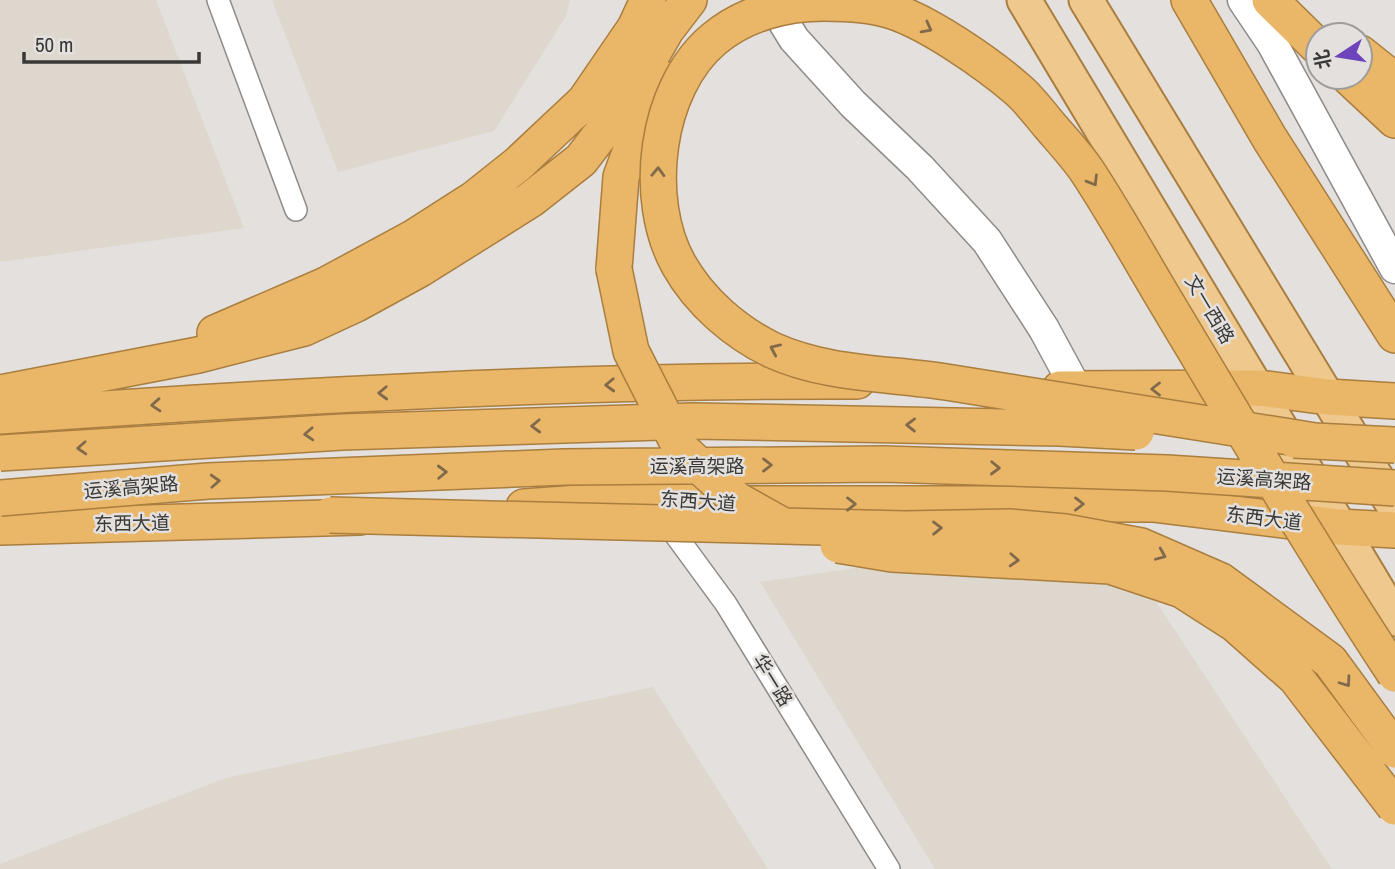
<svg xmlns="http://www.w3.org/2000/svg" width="1395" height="869" viewBox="0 0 1395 869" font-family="'Archivo Narrow','Noto Sans SC',sans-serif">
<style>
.built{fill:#ded7cd}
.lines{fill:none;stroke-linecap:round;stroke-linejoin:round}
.minor-casing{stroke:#8e8b88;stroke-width:24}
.secondary-casing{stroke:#8e8b88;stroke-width:33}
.primary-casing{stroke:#a97e3f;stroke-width:37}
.trunk-casing{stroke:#a97e3f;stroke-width:38}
.minor{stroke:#fff;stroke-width:21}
.secondary{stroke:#fff;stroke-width:30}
.primary{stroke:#efc88e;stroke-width:33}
.trunk{stroke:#eab668;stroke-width:35}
.trunk-bridge-casing{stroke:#a97e3f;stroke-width:38;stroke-linecap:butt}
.trunk-bridge{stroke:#eab668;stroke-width:35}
.oneway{stroke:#806a4b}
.labels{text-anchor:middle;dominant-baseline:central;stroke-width:5;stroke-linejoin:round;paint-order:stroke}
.street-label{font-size:19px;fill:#393837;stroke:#e3e0dd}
</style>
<rect width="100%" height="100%" fill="#e3e0dd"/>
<!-- built -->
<path class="built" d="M0,0H156L244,228L0,262Z
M272,0H570L566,16L494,131L338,172Z
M991,548L1151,594L1332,869H935L760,582Z
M653,687L768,869H0V864L226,778Z"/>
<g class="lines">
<!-- minor casing -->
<g class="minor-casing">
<path id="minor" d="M218,0L296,210
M663,518L726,604L889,869"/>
</g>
<!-- secondary casing -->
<g class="secondary-casing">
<path id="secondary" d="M770,0L794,39L853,104L920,168L987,241L1044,329L1077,390
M1243,0L1272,43L1395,268"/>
</g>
<!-- primary casing -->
<g class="primary-casing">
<path id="primary" d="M1024,0L1395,619
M1086,0L1395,508"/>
</g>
<!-- trunk casing -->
<g class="trunk-casing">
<path id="trunk" d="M1189,0L1270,139L1395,335
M1270,0L1318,47
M1360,53L1395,81
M1349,77L1395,120
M614,269L621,177L649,100L661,78
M215,333L326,285L413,238L474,199L518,164L585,101L635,28L648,0
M1060,389L1259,388L1328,397L1395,401
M0,393L198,355L304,328L356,304L420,269L530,200L581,160L623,105L666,30L689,0
M0,416C285,396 571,380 857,381
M524,507L648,498L709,504H1153L1339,527L1395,530
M0,527L360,517"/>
</g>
<!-- minor -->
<use href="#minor" class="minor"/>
<!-- secondary -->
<use href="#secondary" class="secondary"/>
<!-- primary -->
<use href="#primary" class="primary"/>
<!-- trunk -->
<use href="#trunk" class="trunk"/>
<!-- trunk-bridge casing -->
<g class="trunk-bridge-casing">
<path id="trunk-bridge" d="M614,269L631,351L681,449L737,500L780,524
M1294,440L1395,445
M1315,441C1192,421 1069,401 946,382C888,373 827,375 772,350C735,332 700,302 679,265C642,200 655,88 714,39C745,13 786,3 824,3C847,3 871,4 892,11C929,23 987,63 1017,89C1029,99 1039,113 1050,126C1062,140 1076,155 1087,171C1114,212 1138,255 1163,297C1239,424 1314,551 1395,674
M0,453L342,432L693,421L1060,428L1136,432
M0,498L208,481L564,467L884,464L1167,473L1395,488
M330,515L905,529L1010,527L1065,532L1141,546L1221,581L1330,661L1395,750
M838,545L892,554L1110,566L1182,590L1235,624L1296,678L1395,807"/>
</g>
<!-- trunk-bridge -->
<use href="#trunk-bridge" class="trunk-bridge"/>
</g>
<!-- one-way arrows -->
<defs><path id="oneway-chevron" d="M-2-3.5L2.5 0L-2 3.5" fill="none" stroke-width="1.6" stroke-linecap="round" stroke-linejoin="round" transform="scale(1.75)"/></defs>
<g class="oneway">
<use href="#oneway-chevron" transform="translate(927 28) rotate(28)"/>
<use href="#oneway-chevron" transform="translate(658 172) rotate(-88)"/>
<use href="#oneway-chevron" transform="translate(1093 181) rotate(59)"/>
<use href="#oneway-chevron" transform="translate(775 349) rotate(-156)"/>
<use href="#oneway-chevron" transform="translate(610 385) rotate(178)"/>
<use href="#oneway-chevron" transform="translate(1156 389) rotate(180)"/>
<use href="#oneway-chevron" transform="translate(383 393) rotate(178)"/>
<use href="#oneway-chevron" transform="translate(156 405) rotate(176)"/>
<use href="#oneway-chevron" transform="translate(911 425) rotate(-179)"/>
<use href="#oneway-chevron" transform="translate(536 426) rotate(178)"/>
<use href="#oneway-chevron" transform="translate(309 434) rotate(177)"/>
<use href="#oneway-chevron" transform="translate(82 448) rotate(177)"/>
<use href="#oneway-chevron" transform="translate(767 465)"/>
<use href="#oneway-chevron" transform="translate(995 468) rotate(2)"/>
<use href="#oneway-chevron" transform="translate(442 472) rotate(-2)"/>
<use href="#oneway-chevron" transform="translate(215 481) rotate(-3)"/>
<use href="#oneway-chevron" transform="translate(851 504)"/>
<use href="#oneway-chevron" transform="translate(1079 504)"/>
<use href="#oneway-chevron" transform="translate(937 528) rotate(-1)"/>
<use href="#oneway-chevron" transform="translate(1161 555) rotate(23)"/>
<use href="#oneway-chevron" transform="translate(1014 560) rotate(3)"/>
<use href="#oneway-chevron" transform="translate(1346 682) rotate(54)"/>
</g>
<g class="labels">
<!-- street labels -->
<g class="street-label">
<text transform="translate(1210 309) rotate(59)">文一西路</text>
<text x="697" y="466">运溪高架路</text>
<text transform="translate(1264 479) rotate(4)">运溪高架路</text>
<text transform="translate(131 487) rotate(-5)">运溪高架路</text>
<text transform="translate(698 501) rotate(4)">东西大道</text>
<text transform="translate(1264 518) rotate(7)">东西大道</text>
<text transform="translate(132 523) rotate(-1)">东西大道</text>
<text transform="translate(773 680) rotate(58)">华一路</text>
</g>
</g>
<!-- north arrow -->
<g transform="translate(1339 56) rotate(258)"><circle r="33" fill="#e3e0dd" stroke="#9f9d9b" stroke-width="2"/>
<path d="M0-5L12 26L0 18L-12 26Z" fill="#6d44bc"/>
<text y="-10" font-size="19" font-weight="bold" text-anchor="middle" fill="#393837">北</text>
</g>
<!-- scale -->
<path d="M24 52v10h175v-10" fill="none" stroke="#393837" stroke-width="3.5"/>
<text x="35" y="52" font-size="21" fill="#393837" stroke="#e3e0dd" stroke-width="5" paint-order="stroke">50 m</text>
</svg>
